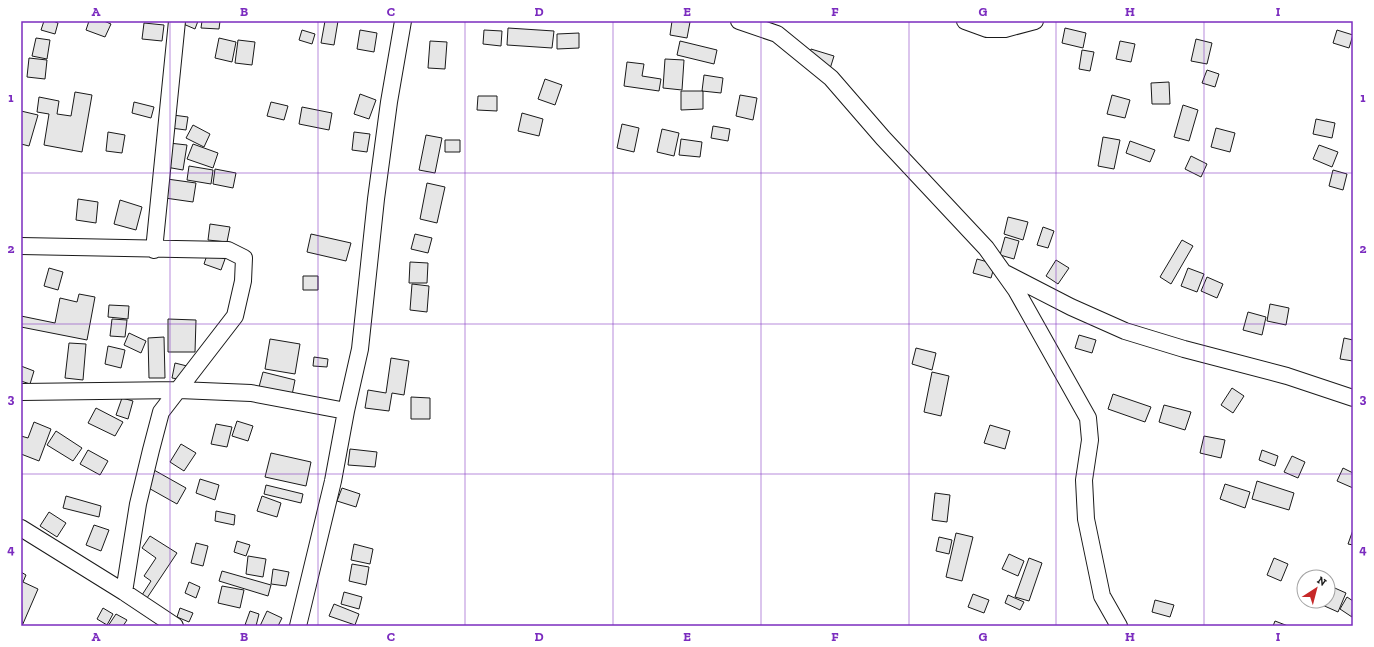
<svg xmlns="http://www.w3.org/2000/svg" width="1374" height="647" viewBox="0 0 1374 647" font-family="'Zilla Slab',serif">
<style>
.building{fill:#e6e6e6;stroke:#1a1a1a}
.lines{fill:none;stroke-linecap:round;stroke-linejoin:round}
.street-casing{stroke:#1a1a1a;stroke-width:18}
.street{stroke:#fff;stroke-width:16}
.grid{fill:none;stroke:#7b2cbf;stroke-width:1;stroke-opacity:0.55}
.neatline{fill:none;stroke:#7b2cbf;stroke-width:1.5}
.grid-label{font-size:13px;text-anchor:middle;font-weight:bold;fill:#7b2cbf}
</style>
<rect width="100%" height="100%" fill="#fff"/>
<!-- building -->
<path class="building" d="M44,21H53L58,23L55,34L41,30Z
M89,21H104L111,24L105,37L86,30Z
M182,21H198L195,29L181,23Z
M202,21H220L219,29L201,28Z
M325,21H338L334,45L321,43Z
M672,21L690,22L687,38L670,35Z
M144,23L164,25L162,41L142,39Z
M508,28L554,31L552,48L507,45Z
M1065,28L1086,33L1083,48L1062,43Z
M302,30L315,34L312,44L299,40Z
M360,30L377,33L374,52L357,49Z
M484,30L502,31L501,46L483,44Z
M1337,30L1353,35L1349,48L1333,43Z
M579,33V48L557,49V34Z
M36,38L50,40L47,59L32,56Z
M219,38L236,42L232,62L215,58Z
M1196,39L1212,43L1207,64L1191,61Z
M238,40L255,42L252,65L235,63Z
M430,41L447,42L445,69L428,68Z
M680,41L717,50L714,64L677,55Z
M1120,41L1135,44L1131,62L1116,59Z
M811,49L834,56L829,72L806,65Z
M1082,50L1094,52L1090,71L1079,69Z
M29,58L47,60L45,79L27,77Z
M665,59L684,60L682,90L663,88Z
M627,62L644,64L642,76L661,79L659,91L624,86Z
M1207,70L1219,74L1215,87L1202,83Z
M704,75L723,78L721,93L702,91Z
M545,79L562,85L555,105L538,99Z
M1169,82L1170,104H1152L1151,83Z
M681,91H703V109L681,110Z
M75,92L92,95L82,152L44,145L49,114L37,112L39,97L59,101L57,114L71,116Z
M360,94L376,100L369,119L354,114Z
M740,95L757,98L753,120L736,116Z
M1112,95L1130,100L1125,118L1107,114Z
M478,96H497V111L477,110Z
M134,102L154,107L151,118L132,113Z
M271,102L288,106L284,120L267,116Z
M1183,105L1198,110L1189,141L1174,137Z
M302,107L332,113L329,130L299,124Z
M21,111L38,115L29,146L21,144Z
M522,113L543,119L539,136L518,131Z
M173,115L188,117L186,130L171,128Z
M1316,119L1335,123L1332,138L1313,134Z
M622,124L639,128L634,152L617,148Z
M193,125L210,134L204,147L186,138Z
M713,126L730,129L728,141L711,138Z
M1216,128L1235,133L1230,152L1211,147Z
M662,129L679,133L674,156L657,152Z
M108,132L125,135L122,153L106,151Z
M354,132L370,134L367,152L352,150Z
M426,135L442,138L435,173L419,170Z
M1103,137L1120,140L1114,169L1098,166Z
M681,139L702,142L700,157L679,155Z
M445,140H460V152H445Z
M1130,141L1155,150L1150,162L1126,153Z
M169,143L187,145L183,170L166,167Z
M193,144L218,153L213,168L187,159Z
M1319,145L1338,152L1332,167L1313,159Z
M1191,156L1207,164L1201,177L1185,169Z
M189,166L213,170L211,184L187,180Z
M215,169L236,173L233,188L213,184Z
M1333,170L1347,174L1343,190L1329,186Z
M167,179L196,183L193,202L165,198Z
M427,183L445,187L437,223L420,219Z
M78,199L98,202L96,223L76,220Z
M120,200L142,207L136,230L114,224Z
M1008,217L1028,222L1023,240L1004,234Z
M210,224L230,227L227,242L208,240Z
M1043,227L1054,231L1048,248L1037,245Z
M311,234L351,243L346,261L307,252Z
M415,234L432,238L428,253L411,249Z
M1005,237L1019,241L1014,259L1000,255Z
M1182,240L1193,246L1171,284L1160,277Z
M208,252L225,259L221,270L204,264Z
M977,259L995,264L991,278L973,273Z
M1056,260L1069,268L1058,284L1046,276Z
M410,262L428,263L427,283H409Z
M49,268L63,272L58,290L44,286Z
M1188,268L1204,274L1197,292L1181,286Z
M303,276H318V290H303Z
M1207,277L1223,284L1217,298L1201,291Z
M412,284L429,286L427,312L410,310Z
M79,294L95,297L87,340L21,327V316L55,323L60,298L77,302Z
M1270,304L1289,308L1286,325L1267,321Z
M109,305L129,306L128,319L108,317Z
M1248,312L1266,317L1262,335L1243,330Z
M112,319L127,320L125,337L110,336Z
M168,319L196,320L195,352H168Z
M129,333L146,341L141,353L124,345Z
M1079,335L1096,340L1092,353L1075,348Z
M164,337L165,378H149L148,338Z
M1344,338L1353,340V361L1340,359Z
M270,339L300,344L295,374L265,369Z
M69,343L86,344L83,380L65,378Z
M108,346L125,350L121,368L105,364Z
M916,348L936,353L932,370L912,364Z
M314,357L328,359L327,367L313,366Z
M391,358L409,361L404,395L392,393L389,411L365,408L368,390L386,393Z
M175,363L187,366L184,380L172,378Z
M21,366L34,371L30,384L21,381Z
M263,372L295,380L292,395L259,387Z
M932,372L949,376L941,416L924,412Z
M1232,388L1244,396L1233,413L1221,405Z
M1113,394L1151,407L1145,422L1108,409Z
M411,397L430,398V419H411Z
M122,398L133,401L128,419L116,415Z
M1164,405L1191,412L1185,430L1159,422Z
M96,408L123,422L115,436L88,423Z
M237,421L253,426L248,441L232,436Z
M34,422L51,429L39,461L21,454V436L28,438Z
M216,424L232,427L227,447L211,444Z
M990,425L1010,431L1005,449L984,443Z
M56,431L82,448L73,461L47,445Z
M1204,436L1225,440L1221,458L1200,453Z
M181,444L196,453L184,471L170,462Z
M350,449L377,452L375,467L348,465Z
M88,450L108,461L100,475L80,464Z
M1262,450L1278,456L1275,466L1259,460Z
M271,453L311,462L306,486L265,477Z
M1292,456L1305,462L1298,478L1284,472Z
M1343,468L1353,473V488L1337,481Z
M154,470L186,488L177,504L145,486Z
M200,479L219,485L215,500L196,493Z
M1257,481L1294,493L1289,510L1252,499Z
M1225,484L1250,492L1245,508L1220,499Z
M266,485L303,494L301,503L264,494Z
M342,488L360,494L356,507L337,501Z
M935,493L950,495L947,522L932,520Z
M66,496L101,506L99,517L63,508Z
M262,496L281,503L277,517L257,511Z
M216,511L235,515L234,525L215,521Z
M49,512L66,523L57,537L40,526Z
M94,525L109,530L101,551L86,545Z
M1353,530V545L1348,544Z
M956,533L973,537L962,581L946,577Z
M150,536L177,553L147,598L142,595L151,581L144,576L156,558L142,548Z
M939,537L952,540L949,554L936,551Z
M237,541L250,545L246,556L234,552Z
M196,543L208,546L203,566L191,563Z
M354,544L373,549L370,564L351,560Z
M1009,554L1024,561L1018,576L1002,569Z
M248,556L266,559L263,577L246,574Z
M1029,558L1042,563L1029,601L1015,597Z
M1274,558L1288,564L1281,581L1267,575Z
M352,564L369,567L366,585L349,581Z
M273,569L289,572L286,586L271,584Z
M222,571L271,585L268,596L219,581Z
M21,572L26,575L23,582L38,589L22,626Z
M189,582L200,587L196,598L185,593Z
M1328,585L1346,593L1338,612L1320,604L1321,601H1328Z
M222,586L244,590L240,608L218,603Z
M344,592L362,597L359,609L341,604Z
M973,594L989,600L984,613L968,607Z
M1008,595L1024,602L1020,610L1005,603Z
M1347,597L1353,601L1352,617L1340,609Z
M1155,600L1174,605L1170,617L1152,612Z
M334,604L359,614L355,625L329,616Z
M103,608L113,614L107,625L97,619Z
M180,608L193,613L189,622L177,617Z
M250,611L259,614L256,626L245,625Z
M267,611L282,618L278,626H260Z
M116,614L127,620L123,626H108Z
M1275,621L1288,626H1273Z"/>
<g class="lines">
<!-- street casing -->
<g class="street-casing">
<path id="street" d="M739,21L777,34L831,78L883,138L986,248L1016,290L1088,418L1090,440L1084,480L1086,519L1102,596L1119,626
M965,21L987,29H1005L1035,21
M21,246L228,250L244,258L243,281L235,316L161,412L151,450L138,504L124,592
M154,250L177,21
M1005,273L1071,307L1125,331L1184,349L1287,376L1353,398
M21,392L179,390L251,393L346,411
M21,528L124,592L175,626
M298,626L333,481L346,411L360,349L376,199L389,102L403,21"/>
</g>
<!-- street -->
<use href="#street" class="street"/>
</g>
<!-- grid -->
<path class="grid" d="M170,21V626M318,21V626M465,21V626M613,21V626M761,21V626M909,21V626M1056,21V626M1204,21V626M21,173H1353M21,324H1353M21,474H1353"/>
<!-- border -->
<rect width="1374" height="647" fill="none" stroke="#ffffff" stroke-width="44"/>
<!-- north arrow -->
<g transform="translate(1316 589) rotate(36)"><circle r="19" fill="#ffffff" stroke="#a3a3a3"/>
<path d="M0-3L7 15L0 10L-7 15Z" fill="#c62828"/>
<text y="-6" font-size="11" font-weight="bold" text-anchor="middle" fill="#1a1a1a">N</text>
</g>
<rect x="22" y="22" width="1330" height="603" class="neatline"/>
<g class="grid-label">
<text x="96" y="16">A</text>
<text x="244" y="16">B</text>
<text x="391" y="16">C</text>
<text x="539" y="16">D</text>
<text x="687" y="16">E</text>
<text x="835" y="16">F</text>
<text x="983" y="16">G</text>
<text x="1130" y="16">H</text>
<text x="1278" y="16">I</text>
<text x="11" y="102">1</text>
<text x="1363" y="102">1</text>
<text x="11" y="253">2</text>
<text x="1363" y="253">2</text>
<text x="11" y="403">3</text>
<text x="1363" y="403">3</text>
<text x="11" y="554">4</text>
<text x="1363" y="554">4</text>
<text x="96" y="641">A</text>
<text x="244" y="641">B</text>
<text x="391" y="641">C</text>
<text x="539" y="641">D</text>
<text x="687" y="641">E</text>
<text x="835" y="641">F</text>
<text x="983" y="641">G</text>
<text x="1130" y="641">H</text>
<text x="1278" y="641">I</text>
</g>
</svg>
